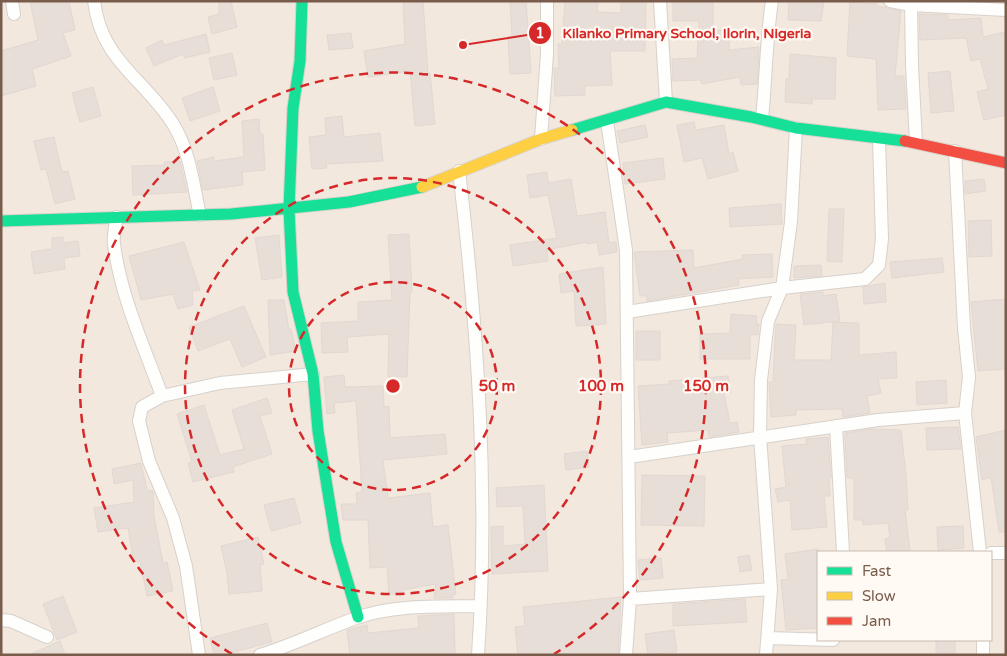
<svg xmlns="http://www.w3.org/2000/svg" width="1007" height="656" viewBox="0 0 1007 656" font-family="'Varela Round',sans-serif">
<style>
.residential{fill:#f2e8de;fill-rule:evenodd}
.building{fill:#e6ded7;stroke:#e2d8d2}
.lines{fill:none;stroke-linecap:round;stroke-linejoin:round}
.street-casing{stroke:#d7d1cb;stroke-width:14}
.fast-casing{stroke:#d9d2cb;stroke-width:13}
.slow-casing{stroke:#d9d2cb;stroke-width:13}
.jam-casing{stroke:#d9d2cb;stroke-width:13}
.street{stroke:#fefefd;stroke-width:12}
.fast{stroke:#16e098;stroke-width:11}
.slow{stroke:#ffcf43;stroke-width:11}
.jam{stroke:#f24e42;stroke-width:11}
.ring{fill:none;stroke:#d62828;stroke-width:2.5;stroke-dasharray:9 6}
.centre{fill:#d62828;stroke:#fffaf3;stroke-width:2.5}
.ring-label{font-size:15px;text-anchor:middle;font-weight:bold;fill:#d62828;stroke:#fffaf3;stroke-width:4.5;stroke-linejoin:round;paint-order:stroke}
.leader{fill:none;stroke:#d62828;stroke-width:2}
.callout-dot{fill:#d62828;stroke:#fffaf3;stroke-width:2}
.mark-label{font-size:15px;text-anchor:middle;font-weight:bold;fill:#fff}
.callout-label{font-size:14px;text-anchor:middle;font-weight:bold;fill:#d62828;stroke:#fffaf3;stroke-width:4.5;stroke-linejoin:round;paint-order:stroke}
</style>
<rect width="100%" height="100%" fill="#f9f5f0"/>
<!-- residential -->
<path class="residential" d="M1,1H1006V655H1ZM818,552H991V640H818Z"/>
<!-- building -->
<path class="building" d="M30,1H69L75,30L63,33L71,56L32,69L36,86L1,96V51L38,40Z
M219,1H231L237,27L212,34L208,17L219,14Z
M403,1H423L428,73H430L435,124L415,126L410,71L368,77L364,51L405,44Z
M510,1H526L531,73L510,74L508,36H512Z
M565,1H598L597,12L621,13V1H646L645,51H610L612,85L585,86V95L555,96L554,68H559L558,44H562Z
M673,1H713V30L730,31L729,50L759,47L757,84L741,85L740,77L702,84L701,80L673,81L672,59L697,58L699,21H673Z
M789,1H824L821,21L788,20Z
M850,2L877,4V6L901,11L895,76H904L906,109L878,110L876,59L847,56Z
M919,14L948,15V20L981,18L983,37L1004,32L1006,42V115L984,120L977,92L988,89L980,59L971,61L966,38L920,40Z
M351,33L353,48L329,50L327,35Z
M206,34L210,52L185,58L183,54L154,66L146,48L162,40L164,45Z
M232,53L237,75L214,80L209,58Z
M790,54L836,58L835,99H812V104L785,102L786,79H789Z
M950,71L954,111L931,113L928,73Z
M93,87L101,116L80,122L72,93Z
M213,87L220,111L190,121L182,98Z
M342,116L344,137L380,133L383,161L326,164L327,168L312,169L309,137L326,135L325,118Z
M259,119L260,134H263L265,170L242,172L243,185L203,190L197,161L214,157V161L244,157L242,121Z
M694,122L696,130L724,125L729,154L733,152L738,171L708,179L702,158L684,162L677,125Z
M645,125L648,137L620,143L617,131Z
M54,137L62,172L68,171L75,199L55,204L46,169L41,170L34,141Z
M663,158L665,179L625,184L623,163Z
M180,161L187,192L133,195L132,166L165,165L164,162Z
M547,172L548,183L571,179L577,216L605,212L609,243L616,242L617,252L599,255L597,242L587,244L586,242L547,250L548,261L513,266L510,245L557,238L548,195L530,198L527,175Z
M984,179L986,191L965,194V181Z
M781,204L782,224L730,227L729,208Z
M829,209H844L842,262L827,261Z
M991,220L992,256L969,257L968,221Z
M409,234L412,292H410L407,377H388L389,334L347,337L348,352L322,353L321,323L358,321V302L392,300L388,235Z
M279,235L282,277L262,280L255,238Z
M63,237V243L78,241L80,256L64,258L65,269L34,274L31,252L52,249V238Z
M184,242L200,290L192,291L193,305L178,309L173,294L141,300L129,256Z
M693,250L694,268L743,259L742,255L772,254L773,277L738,279L739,285L647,301V296H640L634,252Z
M942,258L944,272L892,278L890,262Z
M821,265L822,276L794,278V266Z
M603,267L606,324L576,326L574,291L561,293L559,274Z
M885,283L886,302L864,304L863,287Z
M823,292V296L836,294L840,321L804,325L800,294Z
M1006,299V369L978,371L971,302Z
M268,300H284L289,330L291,329L296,351L270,355Z
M244,306L266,357L242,367L230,339L198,351L189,327Z
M731,314L757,316L756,324H759L758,335L750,334V359H700V334L730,333Z
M833,322L859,323V355L896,352L897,378L878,379L881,393L867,396L870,413L843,417L842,409L796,410V415L771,417L769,382H773L776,324L796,325L794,360H831Z
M636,331H660V360H636Z
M344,375L345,387L383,386L384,407L389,406L390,438L445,434L447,454L383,460L388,498L430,493L433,527L448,525L456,594L453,595V598H434L436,584L402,590V593L389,594L387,567L370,568L368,520H343L341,504H357L356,493L362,492L356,401L334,403L335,413L327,414L324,377Z
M728,376L731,392L724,393L730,423L737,422L739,432L709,437L708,430L667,433L668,442L642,445L638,386L670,384L669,381Z
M946,380L947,403L917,405L916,382Z
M267,398L272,413L260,416L272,454L233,467L234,472L193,482L188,463L192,462L177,414L204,405L220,455L244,449L232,410Z
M958,427L961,449L927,450L926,428Z
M872,429L901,430L906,475L908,510H905L910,550L887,552L885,539L890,538L888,523L863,525L862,520H854V478H847L845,436V433Z
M1006,430V532H999L991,477L982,480L976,437Z
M828,437L831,478H829L830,496H824L827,527L792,530L790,500L778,502L775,489L786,487L782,446L807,444L806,439Z
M587,451L589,467L566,470L564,454Z
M141,463L147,490L153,491L154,516L163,563L167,562L173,591L147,596L140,561L134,562L128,528L98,532L94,508L134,502L133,480L114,484L112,469Z
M642,475L705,476L704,526L641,525Z
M544,485L548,571L492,574L491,527L503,526V546L525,544L523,506L497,507L496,488Z
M294,498L301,523L271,531L264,505Z
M963,526L964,548L938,550L937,527Z
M258,537L264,564L260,565L262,591L229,594L227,573L221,546Z
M818,549V628L786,630L781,580L788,579L785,554Z
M749,555L752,570L740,572L738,557Z
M661,558L663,578L640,580L638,560Z
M63,596L77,632L57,640L43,604Z
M621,597L618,655H518L515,627L525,626L523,607Z
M745,599L747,622L673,626V604Z
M454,614L455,655H350L347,630L367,625L368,633L419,628L418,616Z
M267,623L272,642L223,655H214L210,638Z
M674,630L677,652L648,655L645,634Z
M936,640H955V653H936Z
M60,641L65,655H29Z"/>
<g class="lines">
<!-- street casing -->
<g class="street-casing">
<path id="street" d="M12,1L14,14
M94,1C101,61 144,78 173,124C190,151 193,184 200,215
M660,1L666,102
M890,1L911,5
M762,119C766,80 766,40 772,1
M607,121L626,250L630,599L771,589
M541,139L547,54V1
M916,142L912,65L911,5L1006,10
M955,151L964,328L969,377L965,413L980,552
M459,171C478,331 489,494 478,655
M117,217C115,226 113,236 114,244C121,298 144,346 162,396
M627,312L782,288L865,279L879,265L882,239L879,138
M836,426L843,552
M629,457L878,420L965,413
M991,553H1006
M1,620L11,621L47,637
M769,638L833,640
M983,640V655
M199,655L186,566L173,518L149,461L139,421L142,407L162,396L220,383L313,374
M260,655C293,645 323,630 356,618C396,604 440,607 481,606
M626,655L630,599
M766,655L771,589L760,436L761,380L768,321L782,288L791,222L796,128"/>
</g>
<!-- fast casing -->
<g class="fast-casing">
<path id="fast" d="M302,1L300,61L293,108L289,209L293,292L313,374L318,431L336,542L358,617
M572,130L666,102L751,117L796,128L905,141
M1,221L231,214L349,202L422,187"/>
</g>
<!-- slow casing -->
<g class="slow-casing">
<path id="slow" d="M422,187L541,139L572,130"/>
</g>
<!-- jam casing -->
<g class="jam-casing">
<path id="jam" d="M905,141L1006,163"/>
</g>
<!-- street -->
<use href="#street" class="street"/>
<!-- fast -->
<use href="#fast" class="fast"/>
<!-- slow -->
<use href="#slow" class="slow"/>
<!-- jam -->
<use href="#jam" class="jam"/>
</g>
<!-- distance rings -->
<g class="ring">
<circle cx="393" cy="386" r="104"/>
<circle cx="393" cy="386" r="208"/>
<path d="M232 654A313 313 0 1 1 554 654"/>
</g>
<circle cx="393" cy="386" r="8" class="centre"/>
<g class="ring-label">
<text x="497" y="391">50 m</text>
<text x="601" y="391">100 m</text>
<text x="706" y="391">150 m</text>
</g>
<!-- callouts -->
<path class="leader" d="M463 45L540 33"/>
<g class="callout-dot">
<circle cx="463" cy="45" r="5"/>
<circle cx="540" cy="33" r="12"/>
</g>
<g class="mark-label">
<text x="540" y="38">1</text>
</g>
<g class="callout-label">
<text x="687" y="38">Kilanko Primary School, Ilorin, Nigeria</text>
</g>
<!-- border -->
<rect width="1007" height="656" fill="none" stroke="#7a5c4d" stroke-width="5"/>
<!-- legend -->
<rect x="817" y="551" width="175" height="90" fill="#fffaf3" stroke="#cabbb1"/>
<rect x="827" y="567" width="25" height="8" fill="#16e098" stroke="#cabbb1"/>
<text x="862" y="576" font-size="15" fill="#7a5c4d">Fast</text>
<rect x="827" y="592" width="25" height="8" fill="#ffcf43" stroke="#cabbb1"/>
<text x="862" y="601" font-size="15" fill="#7a5c4d">Slow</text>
<rect x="827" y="617" width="25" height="8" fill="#f24e42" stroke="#cabbb1"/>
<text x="862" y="626" font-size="15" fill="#7a5c4d">Jam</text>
</svg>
